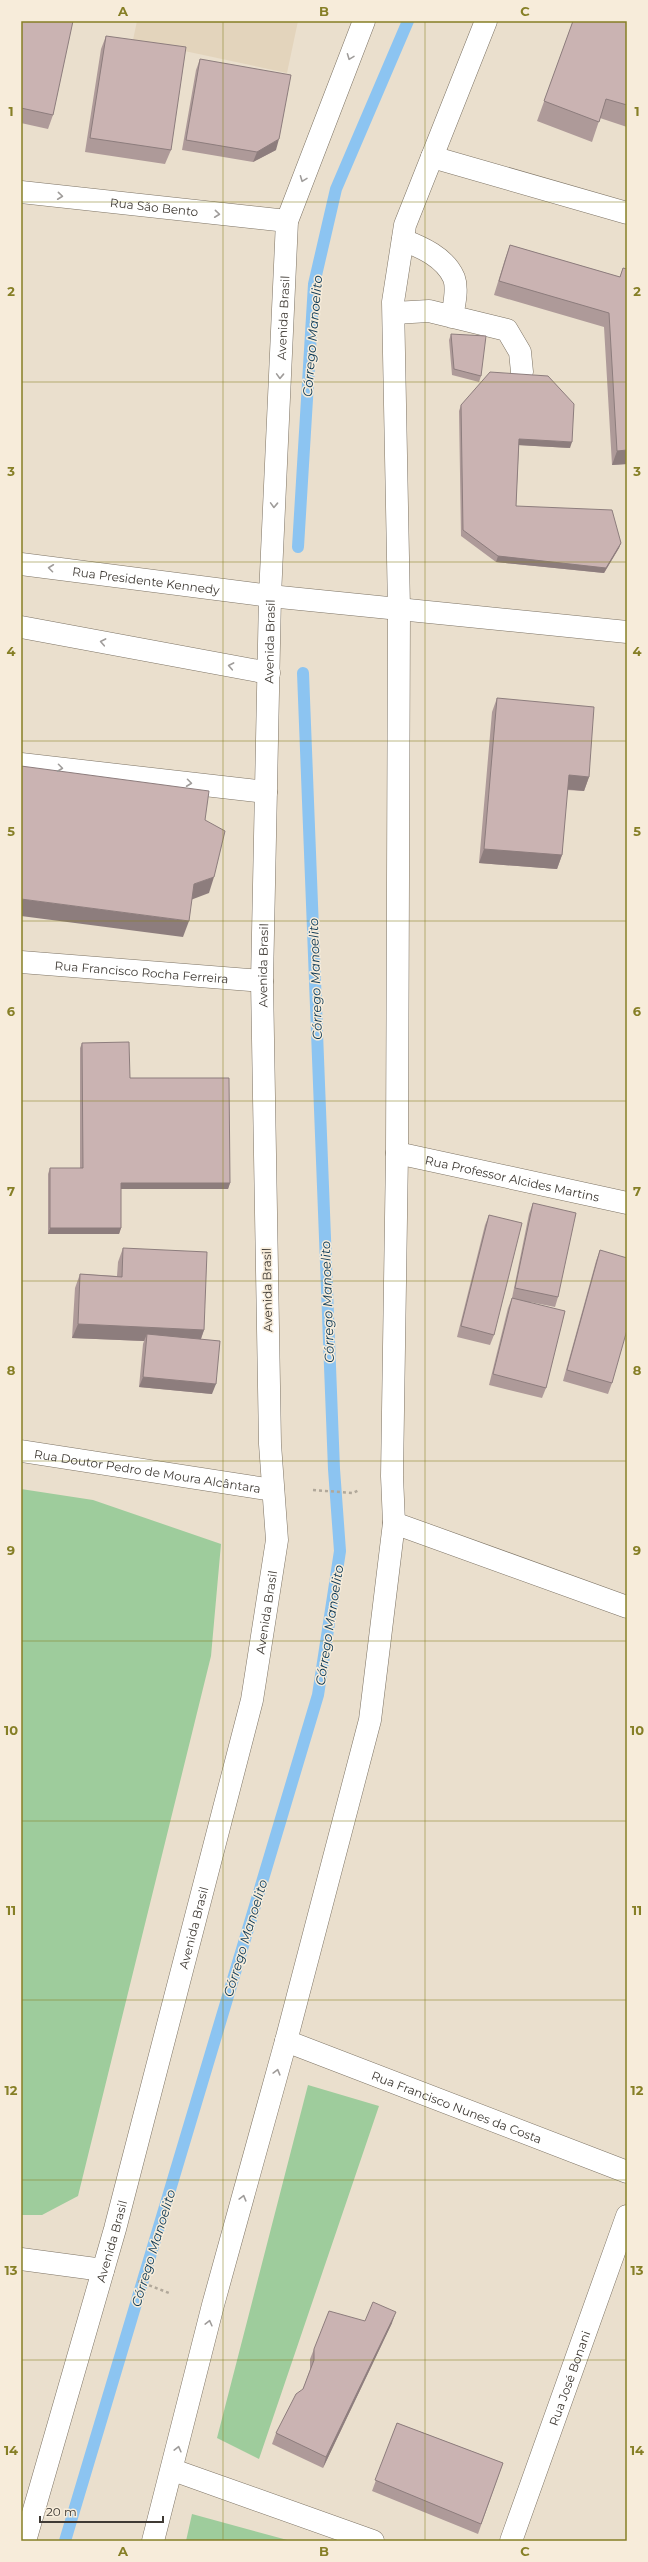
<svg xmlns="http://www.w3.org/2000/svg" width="648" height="2562" viewBox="0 0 648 2562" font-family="Montserrat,sans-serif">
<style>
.built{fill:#e3d4bc}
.green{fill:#9ecc9c}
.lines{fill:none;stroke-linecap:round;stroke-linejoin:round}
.stream{stroke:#8cc4f1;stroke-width:12}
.lane-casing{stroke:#7d7364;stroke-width:23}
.street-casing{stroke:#7d7364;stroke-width:23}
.secondary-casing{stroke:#7d7364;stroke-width:23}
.path{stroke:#b1a89a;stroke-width:2.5;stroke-dasharray:3 3;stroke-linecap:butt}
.lane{stroke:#fff;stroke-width:22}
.street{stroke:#fff;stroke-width:22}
.secondary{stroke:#fff;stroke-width:22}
.wall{fill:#ae9a99}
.shaded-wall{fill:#8d7d7d}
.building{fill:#cab3b2;stroke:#8d7d7d}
.oneway{stroke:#9f9c9a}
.grid{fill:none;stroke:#867f26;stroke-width:1;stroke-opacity:0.55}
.labels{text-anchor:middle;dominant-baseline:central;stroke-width:3;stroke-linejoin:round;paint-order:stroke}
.street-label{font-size:12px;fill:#3f3a34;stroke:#f7ecda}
.water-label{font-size:13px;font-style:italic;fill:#093653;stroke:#f7ecda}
.neatline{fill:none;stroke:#867f26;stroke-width:1.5}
.grid-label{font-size:13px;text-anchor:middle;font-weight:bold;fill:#867f26}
</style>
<rect width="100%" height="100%" fill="#eadfcd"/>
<!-- built -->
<path class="built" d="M137,21H298L287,73L133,40Z"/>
<!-- green -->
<path class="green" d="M21,1489L93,1500L221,1544L211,1656L78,2196L42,2215H21Z
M308,2085L379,2106L259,2459L217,2438Z
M192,2514L291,2541H186Z"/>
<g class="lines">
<!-- stream -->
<path class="stream" d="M298,547L314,284L336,189L408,21
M65,2541L318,1695L340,1551L334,1469L303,673"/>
<!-- lane casing -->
<g class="lane-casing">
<path id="lane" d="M432,157L627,213
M403,240C421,247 445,257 454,278C458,289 454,306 452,317
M394,313L429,311L507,330L520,352L522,372
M21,627L269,673
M21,764L266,792"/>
</g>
<!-- street casing -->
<g class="street-casing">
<g id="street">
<path id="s1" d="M21,564L270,596"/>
<path id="s2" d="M21,962L262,981"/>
<path id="s3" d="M397,1153L627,1203"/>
<path id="s4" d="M21,1451L273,1490"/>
<path d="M394,1523L627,1607"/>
<path id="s5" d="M286,2041L627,2172"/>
<path d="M21,2259L103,2270"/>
<path d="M173,2470L373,2541"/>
<path id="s6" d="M511,2541L627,2216"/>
</g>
</g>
<!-- secondary casing -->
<g class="secondary-casing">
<g id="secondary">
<path id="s7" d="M21,192L287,221"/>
<path d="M270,596L627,632"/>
<path id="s8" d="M25,2541L115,2229L252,1700L277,1540L270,1444L262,981L270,596L287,221L364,21"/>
<path d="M153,2541L213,2305L286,2041L370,1720L394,1523L392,1476L397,1153L399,609L393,302L405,225L486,21"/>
</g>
</g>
<!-- path -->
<path class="path" d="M313,1490L353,1493L359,1490
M138,2281L169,2293"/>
<!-- lane -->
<use href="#lane" class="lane"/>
<!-- street -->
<use href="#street" class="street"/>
<!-- secondary -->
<use href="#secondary" class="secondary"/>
</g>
<!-- wall -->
<path class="wall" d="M21,21L53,115L48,129L21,123Z
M573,21H627V127L600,118L592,142L537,121Z
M106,36L171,150L165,164L85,152L101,49Z
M200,59L276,150L253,162L182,150L196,70Z
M510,245L620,277L623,268L627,464L612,465L604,327L494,295L505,259Z
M451,334L481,376L479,382L452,375L449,340Z
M461,405L570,448L519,445L516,506L621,543L619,548L604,573L496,562L461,536L459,411Z
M497,698L589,777L584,791L567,790L562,855L557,869L479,863L492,712Z
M82,1043L130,1078L230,1183L228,1189H121V1228L119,1234H48V1174L50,1168H80V1048Z
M533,1203L558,1297L555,1307L530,1302L546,1388L542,1398L489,1385L508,1308L512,1298L529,1214Z
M489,1215L494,1335L490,1345L457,1337L485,1225Z
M123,1248L204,1330L201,1339L212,1394L139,1387L143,1344L144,1341L72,1338L75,1288L80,1274L117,1276L118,1262Z
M600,1250L612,1383L608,1394L563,1381L596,1261Z
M365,2321L392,2323L323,2468L272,2444L276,2433L303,2389L310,2370V2359L314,2349Z
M397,2423L503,2463L478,2534L372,2491Z"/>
<!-- shaded-wall -->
<path class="shaded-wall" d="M279,139L276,150L253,162L257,152Z
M519,439L572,442L570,448L517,445Z
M627,450V464L612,465L617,451Z
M621,543L619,548L604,573L496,562L498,556Z
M569,775L589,777L584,791L564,789Z
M484,849L562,855L557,869L479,863Z
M214,877L209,893L188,901L194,884Z
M21,899L189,921L183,937L21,916Z
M121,1183H230L228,1189H119Z
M50,1228H121L119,1234H48Z
M78,1324L204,1330L199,1344L147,1334L144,1341L72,1338Z
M143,1377L216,1384L212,1394L139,1387Z
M396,2312L392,2323L323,2468L326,2457Z"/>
<!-- building -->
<path class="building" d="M21,21H73L53,115L21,108Z
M573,21H627V105L606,99L599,122L544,101Z
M106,36L186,47L171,150L90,138Z
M200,59L291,75L279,139L257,152L186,140Z
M510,245L620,277L623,268L627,269V450L617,451L609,313L499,281Z
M451,334L486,336L481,376L454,369Z
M490,372L548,376L574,404L572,442L519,439L516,506L612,510L621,543L606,568L498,556L463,530L461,405Z
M497,698L594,707L589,777L569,775L562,855L484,849Z
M21,766L209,791L205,820L225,831L214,877L194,884L189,921L21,899Z
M129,1042L130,1078H229L230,1183H121V1228H50V1168H83L82,1043Z
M533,1203L576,1213L558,1297L515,1288Z
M489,1215L522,1223L494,1335L461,1326Z
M123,1248L207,1252L204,1330L78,1324L80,1274L122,1277Z
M600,1250L627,1258V1330L612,1383L567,1370Z
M512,1298L565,1311L546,1388L493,1374Z
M147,1334L220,1341L216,1384L143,1377Z
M373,2302L396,2312L326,2457L276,2433L296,2394L303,2389L314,2360V2349L329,2311L365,2321Z
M397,2423L503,2463L481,2524L375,2480Z"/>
<!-- one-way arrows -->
<defs><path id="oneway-chevron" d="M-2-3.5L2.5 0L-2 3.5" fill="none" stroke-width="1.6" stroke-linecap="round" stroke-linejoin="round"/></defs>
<g class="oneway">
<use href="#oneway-chevron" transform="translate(350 57) rotate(111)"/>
<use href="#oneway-chevron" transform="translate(303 179) rotate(111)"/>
<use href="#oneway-chevron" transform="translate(60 196) rotate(6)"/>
<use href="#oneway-chevron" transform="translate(217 214) rotate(6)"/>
<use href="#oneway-chevron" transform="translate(280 376) rotate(92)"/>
<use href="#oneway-chevron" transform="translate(274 505) rotate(92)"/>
<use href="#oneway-chevron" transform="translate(51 568) rotate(-173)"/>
<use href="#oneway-chevron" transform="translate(103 642) rotate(-169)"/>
<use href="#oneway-chevron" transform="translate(231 666) rotate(-169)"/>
<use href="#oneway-chevron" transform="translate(60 768) rotate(7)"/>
<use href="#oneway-chevron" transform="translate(189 783) rotate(7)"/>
<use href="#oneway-chevron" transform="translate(277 2072) rotate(-75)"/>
<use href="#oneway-chevron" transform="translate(243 2198) rotate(-75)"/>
<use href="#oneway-chevron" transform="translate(209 2323) rotate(-76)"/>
<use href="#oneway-chevron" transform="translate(178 2449) rotate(-76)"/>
</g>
<!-- grid -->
<path class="grid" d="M223,21V2541M425,21V2541M21,202H627M21,382H627M21,562H627M21,741H627M21,921H627M21,1101H627M21,1281H627M21,1461H627M21,1641H627M21,1821H627M21,2000H627M21,2180H627M21,2360H627"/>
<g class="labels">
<!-- street labels -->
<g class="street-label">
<text stroke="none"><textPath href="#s7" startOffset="134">Rua São Bento</textPath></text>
<text stroke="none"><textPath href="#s8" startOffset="2256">Avenida Brasil</textPath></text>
<text stroke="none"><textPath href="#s1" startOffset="126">Rua Presidente Kennedy</textPath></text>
<text stroke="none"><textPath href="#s8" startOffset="1932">Avenida Brasil</textPath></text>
<text stroke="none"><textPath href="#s8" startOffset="1608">Avenida Brasil</textPath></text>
<text stroke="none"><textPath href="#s2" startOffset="121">Rua Francisco Rocha Ferreira</textPath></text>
<text stroke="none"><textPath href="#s3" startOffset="118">Rua Professor Alcides Martins</textPath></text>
<text transform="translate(267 1290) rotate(-91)">Avenida Brasil</text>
<text stroke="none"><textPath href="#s4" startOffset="128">Rua Doutor Pedro de Moura Alcântara</textPath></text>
<text stroke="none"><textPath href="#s8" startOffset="960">Avenida Brasil</textPath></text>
<text stroke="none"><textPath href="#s8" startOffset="636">Avenida Brasil</textPath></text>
<text stroke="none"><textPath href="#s5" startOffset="183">Rua Francisco Nunes da Costa</textPath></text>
<text stroke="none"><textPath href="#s8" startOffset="312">Avenida Brasil</textPath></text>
<text stroke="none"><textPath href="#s6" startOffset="173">Rua José Bonani</textPath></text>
</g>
<!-- water labels -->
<g class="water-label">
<text transform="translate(312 336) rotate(-85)">Córrego Manoelito</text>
<text transform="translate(315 979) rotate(-92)">Córrego Manoelito</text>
<text transform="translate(327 1302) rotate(-92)">Córrego Manoelito</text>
<text transform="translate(329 1625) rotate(-81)">Córrego Manoelito</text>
<text transform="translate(245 1938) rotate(-73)">Córrego Manoelito</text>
<text transform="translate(153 2248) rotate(-73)">Córrego Manoelito</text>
</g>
</g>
<!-- border -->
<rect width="648" height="2562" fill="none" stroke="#f7ecda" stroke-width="44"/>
<!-- scale -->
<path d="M40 2516v6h123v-6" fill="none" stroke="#3f3a34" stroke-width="2"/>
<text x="46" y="2516" font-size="12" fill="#3f3a34" stroke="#f7ecda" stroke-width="3" paint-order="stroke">20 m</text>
<rect x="22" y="22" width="604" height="2518" class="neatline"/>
<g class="grid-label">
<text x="123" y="16">A</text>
<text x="324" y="16">B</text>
<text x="525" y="16">C</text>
<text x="11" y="116">1</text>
<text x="637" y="116">1</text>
<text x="11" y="296">2</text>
<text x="637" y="296">2</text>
<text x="11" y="476">3</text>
<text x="637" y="476">3</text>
<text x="11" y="656">4</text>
<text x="637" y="656">4</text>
<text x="11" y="836">5</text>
<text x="637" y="836">5</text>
<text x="11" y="1016">6</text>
<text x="637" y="1016">6</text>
<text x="11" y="1196">7</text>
<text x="637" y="1196">7</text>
<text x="11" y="1375">8</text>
<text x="637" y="1375">8</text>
<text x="11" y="1555">9</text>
<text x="637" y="1555">9</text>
<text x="11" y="1735">10</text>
<text x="637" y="1735">10</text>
<text x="11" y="1915">11</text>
<text x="637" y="1915">11</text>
<text x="11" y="2095">12</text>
<text x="637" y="2095">12</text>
<text x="11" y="2275">13</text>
<text x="637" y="2275">13</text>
<text x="11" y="2455">14</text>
<text x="637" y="2455">14</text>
<text x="123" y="2556">A</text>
<text x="324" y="2556">B</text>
<text x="525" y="2556">C</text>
</g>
</svg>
